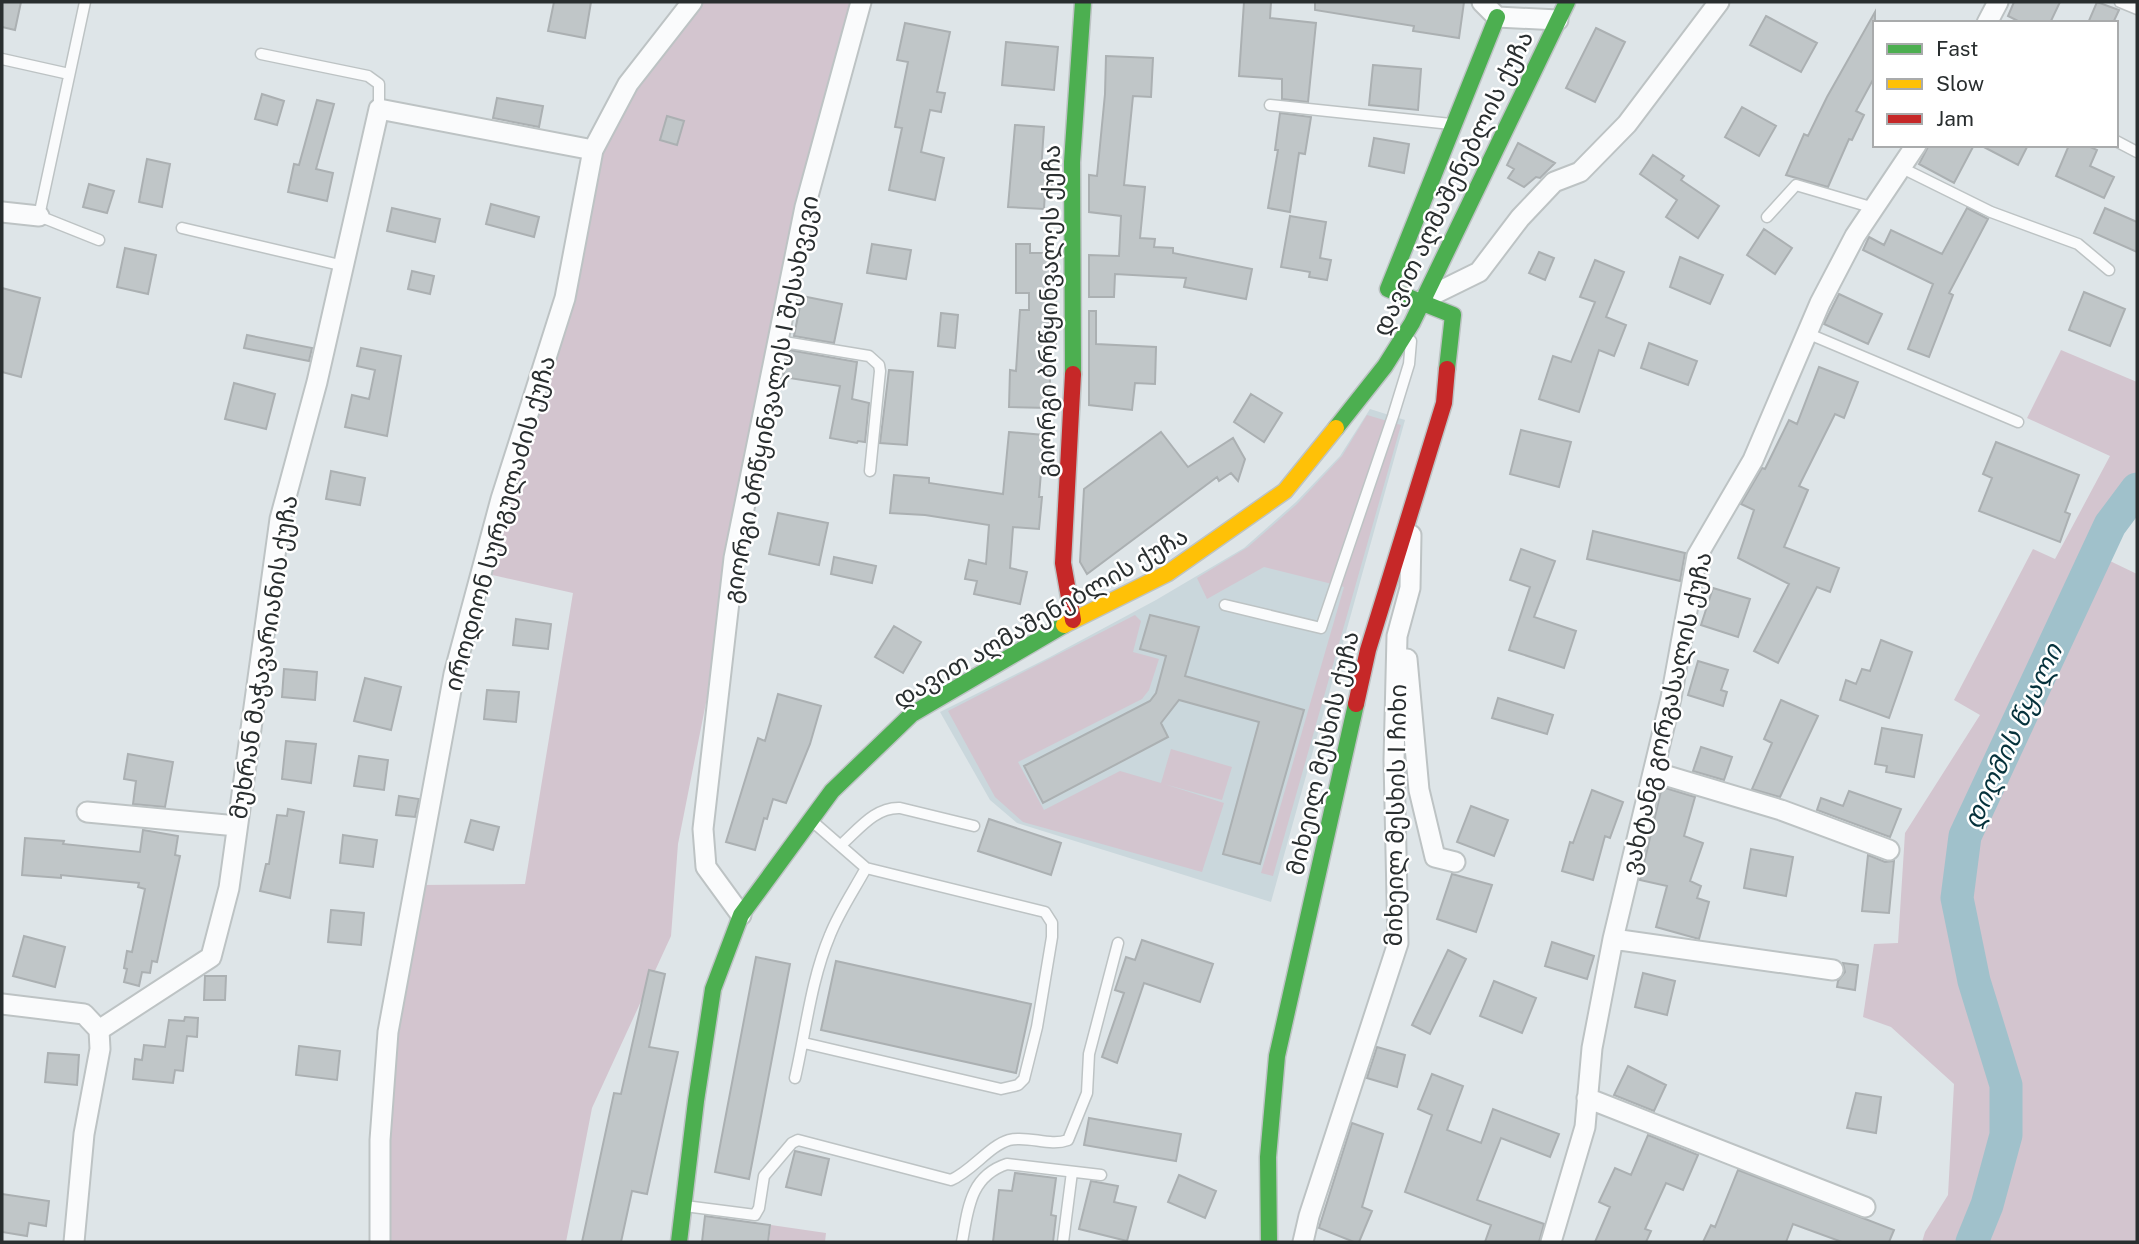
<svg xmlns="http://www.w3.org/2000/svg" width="2139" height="1244" viewBox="0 0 2139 1244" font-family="'Public Sans','Noto Sans Georgian',sans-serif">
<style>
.built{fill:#cad7dc}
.green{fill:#d3c5cf}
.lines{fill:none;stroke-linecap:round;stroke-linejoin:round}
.river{stroke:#a0c1cb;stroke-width:33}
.building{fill:#c0c6c8;stroke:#abb0b2;stroke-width:2}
.lane-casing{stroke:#bdc3c4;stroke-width:13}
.street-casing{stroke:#bdc3c4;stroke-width:23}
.fast-casing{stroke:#bdc3c4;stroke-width:19}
.slow-casing{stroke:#bdc3c4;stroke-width:19}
.jam-casing{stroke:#bdc3c4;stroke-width:19}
.lane{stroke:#fafbfc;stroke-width:10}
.street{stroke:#fafbfc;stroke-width:19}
.fast{stroke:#4caf50;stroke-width:16}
.slow{stroke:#ffc107;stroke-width:16}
.jam{stroke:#c62828;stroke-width:16}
.labels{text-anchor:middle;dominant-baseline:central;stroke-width:5;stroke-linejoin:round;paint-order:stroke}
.street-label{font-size:24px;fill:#292e2f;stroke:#fff}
.water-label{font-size:26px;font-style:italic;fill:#05313b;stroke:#fff}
</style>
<rect width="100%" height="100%" fill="#dee5e8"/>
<!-- built -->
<path class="built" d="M1370,409L1405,420L1271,902L1017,823L990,800L940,712L1050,657L1156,600L1244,548L1296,502L1340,456Z"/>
<!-- green -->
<path class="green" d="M704,2H856L816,147L678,844L671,936L592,1108L566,1242H378L388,1029L419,885L525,884L573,593L488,574L616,101Z
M2061,350L2137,382V514L2122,533L2110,561L2137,574V1242H1922L1925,1232L1948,1195L1954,1084L1891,1027L1863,1017L1874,944L1898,943L1905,833L1980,715L1954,700L2033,549L2055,559L2110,456L2027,418Z
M1367,415L1401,425L1273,876L1261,873L1344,587L1264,567L1207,599L1197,578L1248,547L1297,504L1342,456Z
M1135,615L1141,621L1133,652L1159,659L1149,690L1142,699L1018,762L1044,810L1120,771L1161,783L1171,749L1232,767L1222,800L1164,784L1224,803L1202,872L1023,822L995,797L948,711Z
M771,1225L826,1233L825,1242H769Z"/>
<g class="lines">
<!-- river -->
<path class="river" d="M1972,1242L1987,1205L2006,1135V1085L1974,981L1957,898L1965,836L2110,525L2137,489"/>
</g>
<!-- building -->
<path class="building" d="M2,2H21L15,30L2,27Z
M554,2H591L585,38L548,31Z
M1244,2H1271L1270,18L1316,23L1308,102L1282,99V79L1239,76Z
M1315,2H1464L1459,38L1413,31L1414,26L1315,10Z
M2014,2H2060L2050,23H2022L2008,16Z
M2097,2L2119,10L2113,23H2088Z
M1875,12V76L1856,111L1864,115L1852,140L1849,139L1828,187L1786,175L1804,134L1808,136L1827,97Z
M1766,16L1817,43L1801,72L1750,45Z
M905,23L950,32L937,92L945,93L941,112L930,110L921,152L944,158L935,200L889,190L902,128L895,127L908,62L897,60Z
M1596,28L1625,42L1595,102L1566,88Z
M1006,42L1058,47L1054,90L1002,85Z
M1106,56L1153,58L1151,97L1133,96L1124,185L1145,187L1140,238L1155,239L1154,247L1173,248V253L1252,269L1246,299L1184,287L1186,278L1115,274L1114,297H1089V255L1119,256L1121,216L1089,212V175L1097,176L1105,94Z
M1373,65L1421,69L1418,110L1369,105Z
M262,94L284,101L277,125L255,119Z
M497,98L543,106L539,127L493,118Z
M317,100L334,104L316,169L333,173L327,201L288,192L294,164L299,165Z
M1742,107L1776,126L1759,156L1725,137Z
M1280,113L1311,117L1305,154L1299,153L1290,212L1268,208L1278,150H1275Z
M667,116L684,121L677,145L660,140Z
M1015,125L1044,127L1041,172L1053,173L1051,191H1045L1044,209L1008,207Z
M1374,138L1409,144L1404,173L1369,166Z
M1518,143L1555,163L1540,178L1536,177L1524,187L1508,178L1514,169L1507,165Z
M1929,145H1974L1954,183L1919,164Z
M1980,145H2028L2018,165Z
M2069,145H2086L2097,150L2090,166L2114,177L2104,198L2056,176Z
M1653,155L1684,176L1681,180L1719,206L1698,238L1666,217L1677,200L1640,174Z
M147,159L170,164L162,207L139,202Z
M89,184L114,191L107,213L83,207Z
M491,204L539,217L534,237L486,224Z
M392,208L440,219L435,242L387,231Z
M1967,208L1988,219L1949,293L1953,295L1929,357L1908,349L1933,284L1863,250L1869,237L1884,245L1891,230L1942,254Z
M2105,208L2137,222V252L2094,233Z
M1290,216L1326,222L1320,258L1331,260L1327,280L1309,277L1310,272L1281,267Z
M1764,229L1792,248L1775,274L1747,255Z
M872,244L911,250L906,279L867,273Z
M1016,244H1030V253H1055L1056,349H1051L1049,408L1009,407L1010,370L1016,371L1020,310H1029V293H1016Z
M125,248L156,255L148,294L117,287Z
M1539,252L1554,258L1545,280L1529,273Z
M1680,257L1723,275L1710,304L1670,287Z
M1595,260L1624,272L1606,317L1626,325L1614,356L1599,350L1579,412L1539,399L1553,356L1571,362L1595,302L1580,297Z
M412,271L434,276L430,294L408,289Z
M2,288L40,298L21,377L2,372Z
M2084,292L2125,309L2110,346L2069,330Z
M1839,294L1882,314L1868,344L1824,324Z
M802,296L842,304L834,343L794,336Z
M1089,311H1096V344L1156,347L1155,384L1135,383L1132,410L1089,405Z
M941,313L958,315L955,348L938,346Z
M247,335L312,348L309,361L244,348Z
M1649,343L1697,361L1688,385L1641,368Z
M361,348L401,356L387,436L345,427L352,395L369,399L375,370L357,366Z
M789,350L857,362L852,399L869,403L865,442L858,441L857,443L830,438L840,386L783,377Z
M1819,367L1858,382L1844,418L1835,414L1799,486L1808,490L1784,547L1839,568L1830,592L1817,587L1778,663L1754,651L1789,584L1738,558L1754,510L1741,504L1762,468L1765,469L1789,420L1797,424Z
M889,370L913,372L907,445L880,443Z
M234,383L275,394L266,429L225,419Z
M1251,394L1282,413L1264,442L1234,422Z
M1521,430L1571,442L1559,487L1510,474Z
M1009,432L1044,435L1039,497H1042L1039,529L1013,527L1010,568L1027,572L1020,604L974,594L977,581L965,579L969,560L986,564L989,525L925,515L890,513L894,475L929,478V483L1003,494Z
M1161,432L1188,467L1233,438L1245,459L1238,481L1231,473L1219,481L1217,477L1087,574L1080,562L1084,489Z
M1996,442L2079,475L2065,512L2070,514L2060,542L1979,511L1992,478L1983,474Z
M331,471L365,478L360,505L326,499Z
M778,513L828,523L819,565L769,554Z
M1593,531L1685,553L1680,581L1587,559Z
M1521,549L1555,561L1534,617L1576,631L1564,668L1509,650L1530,587L1510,580Z
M834,557L876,566L872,583L831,574Z
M1713,588L1750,599L1738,637L1701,625Z
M1150,615L1199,627L1185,676L1304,710L1260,864L1223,854L1259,722L1179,700L1161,723L1168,737L1043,803L1024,766L1150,701L1156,693L1166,656L1140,649Z
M516,619L551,624L548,649L513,645Z
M894,626L921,642L903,673L875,657Z
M1881,640L1912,652L1889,718L1840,700L1846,680L1856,684L1862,669L1870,671Z
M1698,661L1728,670L1721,690L1727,692L1723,706L1688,695Z
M284,669L317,672L315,700L282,697Z
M365,678L401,687L391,730L354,721Z
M487,690L519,692L516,722L484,719Z
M778,694L821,706L810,744L786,803L773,799L767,819L764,818L755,850L726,842L758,738L765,741Z
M1498,698L1553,715L1547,734L1492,718Z
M1781,700L1818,716L1780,797L1752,789L1772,743L1764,739Z
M1882,728L1922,735L1914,777L1886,772L1887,766L1875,764Z
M286,741L316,744L311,783L282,779Z
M1701,747L1732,757L1724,780L1693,771Z
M128,754L173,762L165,807L133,804L136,781L124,779Z
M359,756L388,760L384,790L354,786Z
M1662,787L1695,797L1684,836L1703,843L1690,881L1701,886L1697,898L1709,902L1699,939L1656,927L1667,886L1640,880Z
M1592,790L1623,802L1610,838L1605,836L1593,880L1562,871L1570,842L1573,843Z
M1849,791L1901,809L1890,837L1817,810L1821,798L1843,806Z
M399,796L419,799L415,817L396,815Z
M1471,806L1508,820L1494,856L1457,842Z
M288,809L304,812L290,898L260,891L266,864H269L277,815L287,816Z
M989,819L1061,843L1051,875L978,851Z
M471,820L499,827L493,850L465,842Z
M143,830L178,836L175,855L180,856L157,962L152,961L150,973L142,972L139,986L124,982L127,969L124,968L127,951L132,952L145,889L138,887L139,883L61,875V878L22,875L25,838L64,841L63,844L140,852Z
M343,835L377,840L373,867L340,863Z
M1751,849L1793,857L1786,896L1744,888Z
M1868,855L1885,862L1894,861L1889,913L1862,911Z
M1452,874L1492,885L1476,932L1437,919Z
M331,910L364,913L361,945L328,942Z
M24,936L65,947L55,987L13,976Z
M1142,940L1213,964L1200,1002L1144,983L1117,1063L1102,1057L1124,993L1115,990L1126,957L1135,960Z
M1552,942L1594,956L1587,979L1545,966Z
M1448,950L1466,959L1430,1034L1412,1025Z
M756,957L790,964L749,1179L715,1172Z
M836,961L1031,1004L1016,1073L821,1030Z
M1843,963L1858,965L1855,990L1837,987L1838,981L1845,972Z
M649,970L665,974L649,1047L678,1052L647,1194L632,1191L621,1242H582L614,1093L621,1094Z
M1643,973L1675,981L1667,1015L1635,1007Z
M205,976H226L225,1000H204Z
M1494,981L1536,998L1522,1033L1480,1016Z
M185,1017L198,1018L197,1037L187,1036L183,1071L175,1070L173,1083L133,1079L135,1059L142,1060L144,1045L165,1047L169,1020L184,1021Z
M299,1046L340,1051L337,1080L296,1075Z
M1377,1047L1405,1055L1397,1087L1367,1078Z
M48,1053L79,1055L77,1085L45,1082Z
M1628,1066L1666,1085L1654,1111L1614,1095Z
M1432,1074L1463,1086L1447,1130L1481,1143L1493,1109L1559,1134L1550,1157L1501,1138L1477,1200L1544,1224L1539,1242H1485L1491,1225L1405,1192L1432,1115L1418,1109Z
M1856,1093L1881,1097L1876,1133L1847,1128Z
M1089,1118L1181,1134L1176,1161L1084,1145Z
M1352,1123L1383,1134L1362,1207L1372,1211L1359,1242H1354L1319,1228Z
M1648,1135L1698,1155L1683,1190L1666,1183L1645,1229L1651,1231L1646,1242H1595L1610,1207L1599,1202L1615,1168L1631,1175Z
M795,1151L829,1159L821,1195L786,1187Z
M1738,1170L1894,1230L1889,1242H1842L1793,1224L1786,1242H1703L1711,1225L1715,1227Z
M1015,1173L1056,1178L1051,1215L1056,1216L1053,1242H993L999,1190L1012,1191Z
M1179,1175L1216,1191L1205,1218L1168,1202Z
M1091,1181L1118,1186L1114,1202L1136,1207L1127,1241L1079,1229Z
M2,1194L49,1201L46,1226L29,1223L27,1236L2,1232Z
M705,1216L770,1225L768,1242H702Z"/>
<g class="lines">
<!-- lane casing -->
<g class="lane-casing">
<path id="lane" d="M85,2L39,216L99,240
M2120,2L2137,9
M261,54L368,76L379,84V109
M2,59L69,74
M1270,105L1451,124
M2116,141L2137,152
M1902,168L1991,212L2078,244L2109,270
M1767,217L1796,185L1874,208
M182,228L344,266
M1809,334L2018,422
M778,341L869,356L879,365L880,371L870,471
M1225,605L1321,628L1393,416L1409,364L1411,341
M841,845C859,829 875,807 900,808L974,826
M804,1043L1001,1089L1018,1085L1024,1079L1037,1027L1052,937V923L1045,912L866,868
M795,1078C806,1030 811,980 830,935C839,912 854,890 866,868L812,821
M685,1206L755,1215L759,1208L764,1176L792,1143L798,1140L951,1180C972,1171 989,1146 1009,1140C1029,1135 1049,1147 1068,1140L1087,1093L1089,1054L1118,943
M962,1242C968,1209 970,1176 1007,1164L1101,1175
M1063,1242L1072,1172"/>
</g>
<!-- street casing -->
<g class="street-casing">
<path id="street" d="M1482,2L1497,17L1558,20
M1987,23L1998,2
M2,212L39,216
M1422,300L1479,272L1520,218L1554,182L1580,172L1627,124L1719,2
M1407,659L1419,790L1435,857L1455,862
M1654,772L1781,810L1889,850
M87,812L237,826
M741,915L706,867L703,829L734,558L805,207L861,2
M1613,939L1833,970
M2,1004L84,1014L99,1030
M99,1030L211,957L229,888L280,519L317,382L379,109L593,150
M1587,1098L1865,1207
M74,1242L84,1134L100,1049L99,1030
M380,1242V1140L388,1032L454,674L501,499L565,298L593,150L628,84L692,2
M1303,1242L1309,1216L1398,943L1394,760L1397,636L1410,588L1411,535
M1551,1242L1585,1127L1592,1048L1613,939L1671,698L1697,556L1753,460L1820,303L1855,236L1916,145"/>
</g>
<!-- fast casing -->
<g class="fast-casing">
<path id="fast" d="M1447,369L1453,315L1388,289L1497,17
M1073,374L1072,162L1083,2
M1336,428L1385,366L1412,323L1567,2
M679,1242L696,1101L713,989L741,915L832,791L912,714L1064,625
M1269,1242L1268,1157L1277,1056L1356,704"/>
</g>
<!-- slow casing -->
<g class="slow-casing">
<path id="slow" d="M1064,625L1168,573L1285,491L1336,428"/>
</g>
<!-- jam casing -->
<g class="jam-casing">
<path id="jam" d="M1073,374L1063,563L1073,620
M1356,704L1368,650L1444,403L1447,369"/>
</g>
<!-- lane -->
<use href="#lane" class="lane"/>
<!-- street -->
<use href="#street" class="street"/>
<!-- fast -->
<use href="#fast" class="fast"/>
<!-- slow -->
<use href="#slow" class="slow"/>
<!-- jam -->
<use href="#jam" class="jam"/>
</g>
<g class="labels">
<!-- street labels -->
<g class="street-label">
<text transform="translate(1452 183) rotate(-64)">დავით აღმაშენებლის ქუჩა</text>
<text transform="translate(1048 311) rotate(-89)">გიორგი ბრწყინვალეს ქუჩა</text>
<text transform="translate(770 399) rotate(-79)">გიორგი ბრწყინვალეს I შესახვევი</text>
<text transform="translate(499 523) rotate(-74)">იროდიონ სურგულაძის ქუჩა</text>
<text transform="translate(1040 617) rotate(-30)">დავით აღმაშენებლის ქუჩა</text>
<text transform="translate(263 657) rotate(-81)">მუხრან მაჭავარიანის ქუჩა</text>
<text transform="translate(1666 713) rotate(-77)">ვახტანგ გორგასალის ქუჩა</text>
<text transform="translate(1322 753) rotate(-77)">მიხეილ მესხის ქუჩა</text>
<text transform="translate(1395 815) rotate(-89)">მიხეილ მესხის I ჩიხი</text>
</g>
<!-- water labels -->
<g class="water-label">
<text transform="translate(2012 736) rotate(-65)">დიღმის წყალი</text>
</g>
</g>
<!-- border -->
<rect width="2139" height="1244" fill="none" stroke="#292e2f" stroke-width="7"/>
<!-- legend -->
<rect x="1873" y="21" width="245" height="126" fill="#ffffff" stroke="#a9abac" stroke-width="2"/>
<rect x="1887" y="44" width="35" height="10" fill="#4caf50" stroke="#a9abac" stroke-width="2"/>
<text x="1936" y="56" font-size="21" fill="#292e2f">Fast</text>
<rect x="1887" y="79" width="35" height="10" fill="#ffc107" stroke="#a9abac" stroke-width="2"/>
<text x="1936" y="91" font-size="21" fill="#292e2f">Slow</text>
<rect x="1887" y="114" width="35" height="10" fill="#c62828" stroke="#a9abac" stroke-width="2"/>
<text x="1936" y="126" font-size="21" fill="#292e2f">Jam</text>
</svg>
